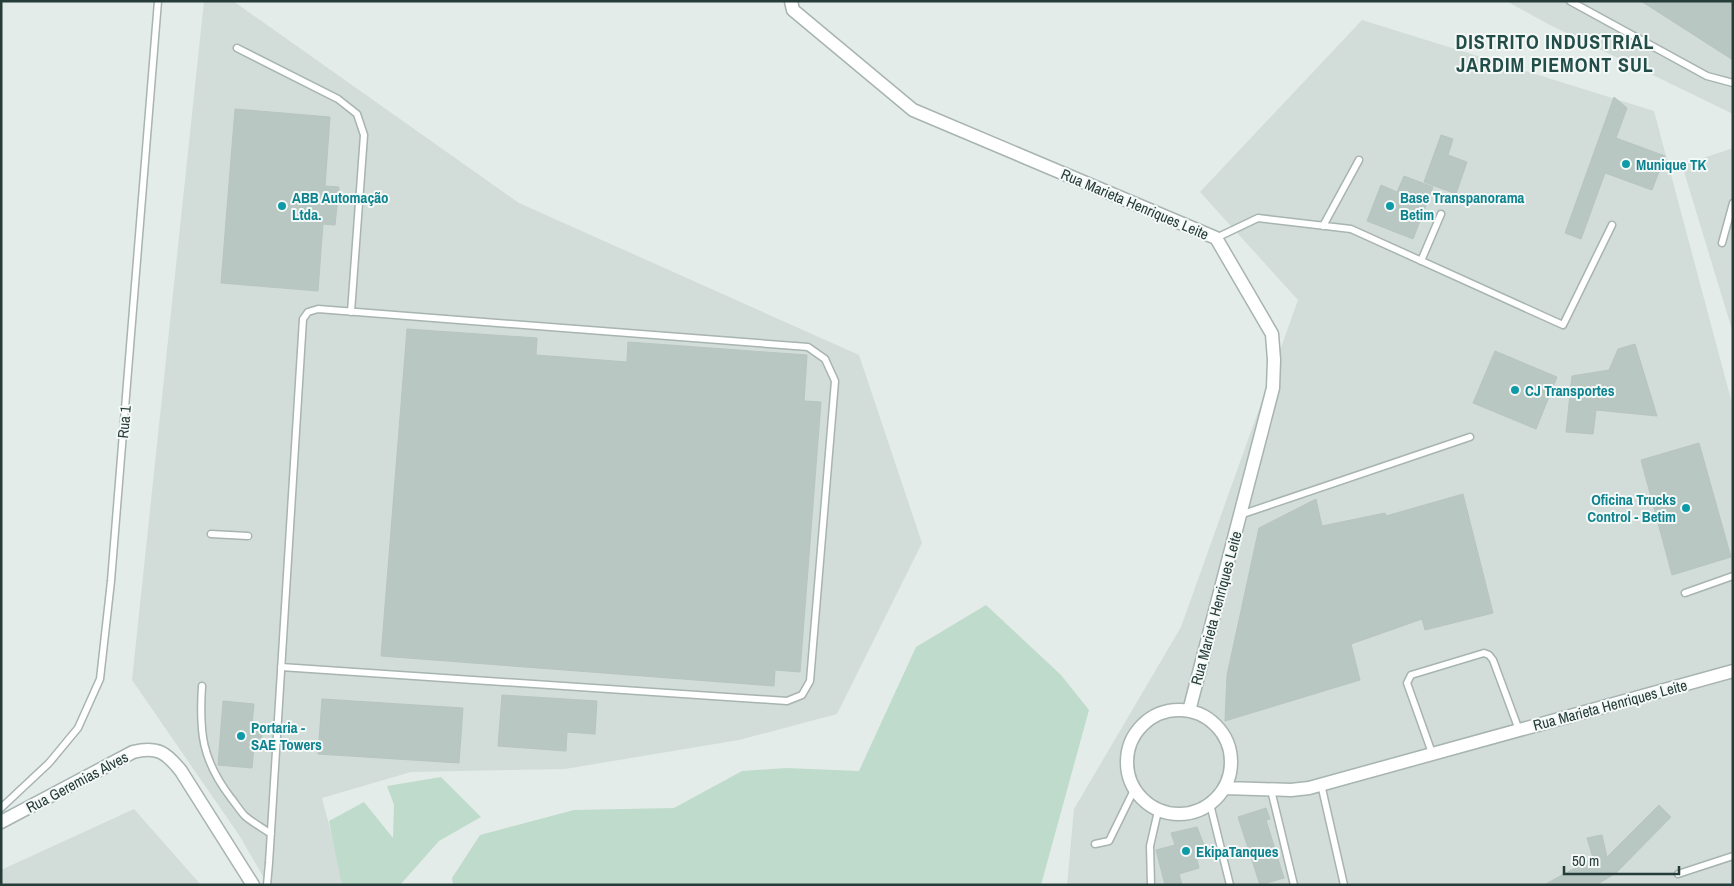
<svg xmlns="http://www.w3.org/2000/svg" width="1734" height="886" viewBox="0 0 1734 886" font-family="'Archivo Narrow',sans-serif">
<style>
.built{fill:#d2dcd9}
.green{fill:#bfdbcb}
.building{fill:#b9c7c3;stroke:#b7c5c1}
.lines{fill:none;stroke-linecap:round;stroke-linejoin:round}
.service-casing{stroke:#a7b4b1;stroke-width:9}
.minor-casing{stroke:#a7b4b1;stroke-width:15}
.service{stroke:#fff;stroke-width:6}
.minor{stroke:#fff;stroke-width:12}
.culture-dot{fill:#0f9aa8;stroke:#f4f9f7;stroke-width:2}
.labels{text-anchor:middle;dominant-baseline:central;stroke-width:4;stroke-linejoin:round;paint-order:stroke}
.culture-label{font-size:15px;font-weight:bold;fill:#0d838f;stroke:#f4f9f7;text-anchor:start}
.street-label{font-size:15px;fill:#253c39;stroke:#f4f9f7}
.district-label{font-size:20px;font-weight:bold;letter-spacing:1px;fill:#224d49;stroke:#f4f9f7}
</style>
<rect width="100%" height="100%" fill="#e4ecea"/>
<!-- built -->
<path class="built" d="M204,1H233L519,203L859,355L922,543L837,714L739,740L565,769L411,772L322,798L345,885H268L239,835L132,680Z
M1506,1H1733V114L1548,24Z
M1362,20L1654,111L1733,407V885H1067L1074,809L1181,627L1298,300L1200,192Z
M1733,148V333L1682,165Z
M134,809L201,885H1V870Z"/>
<!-- green -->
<path class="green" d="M986,605L1061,675L1089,710L1041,885H453L452,878L480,835L574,810L674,808L742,771L786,768L859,771L916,647Z
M441,777L481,817L439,841L400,885H342L329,821L364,802L393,838L394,805L387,786Z"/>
<!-- building -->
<path class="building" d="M1641,1H1733V60Z
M1614,97L1627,108L1616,138L1665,156L1652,190L1605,173L1581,239L1565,233Z
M235,109L330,117L325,186L339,187L335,225L323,224L318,291L221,283Z
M1441,135L1453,139L1448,155L1467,162L1456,194L1424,182Z
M1404,176L1433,187L1413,239L1367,221L1381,185L1397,192Z
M407,329L537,338L536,355L627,362L628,342L807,355L804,401L821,402L800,672L775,670L774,686L381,656Z
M1635,344L1657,416L1596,410L1593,434L1566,432L1572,376L1609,370L1618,349Z
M1495,351L1557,377L1536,429L1473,403Z
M1699,443L1731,557L1672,575L1641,460Z
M1463,494L1493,613L1425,630L1422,619L1351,644L1360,680L1225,721L1227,675L1259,528L1316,499L1322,526L1385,513L1386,516Z
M502,695L597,701L595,734L567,732L566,751L498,746Z
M322,699L463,708L459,763L318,754Z
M223,701L254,704L252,724L263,725L261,747H254L252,768L218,765Z
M1659,805L1671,817L1616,873L1596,885H1544L1593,858L1587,838L1602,835L1607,857Z
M1266,808L1270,819L1266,820L1284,878L1260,885L1238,817Z
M1197,827L1204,845L1194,848L1199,868L1179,874L1182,885H1165L1156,850L1175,845L1171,833Z"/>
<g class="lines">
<!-- service casing -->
<g class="service-casing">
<path id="service" d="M1570,1L1707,76L1733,83
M237,48L338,99L357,114L364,135L351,312
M1323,226L1359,160
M1216,238L1258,218L1351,229L1563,325L1612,225
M1722,243L1733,203
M1421,261L1441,214
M1240,515L1470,437
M211,534L248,536
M1685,593L1733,576
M202,686C199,733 202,760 231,798C236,804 240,811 245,816C253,823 263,828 271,834
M1432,753L1407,683L1411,675L1484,653L1489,655L1493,660L1519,730
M1321,784L1344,885
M1271,790L1294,885
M1210,804L1230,885
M1,808L49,763L78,728L100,679L111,581L158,1
M1095,844L1109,841L1134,790
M1678,874L1733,856
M267,885L269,863L303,319L308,312L318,309L808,347L825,359L835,381L810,681L802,695L787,701L281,667
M1151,885L1150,846L1158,811"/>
</g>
<!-- minor casing -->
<g class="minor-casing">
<path id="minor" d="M791,1L793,10L913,110L1216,238L1272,334L1274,360L1273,388L1189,711
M1127 762a52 52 0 1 1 104 0a52 52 0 1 1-104 0Z
M1225,788L1291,790L1309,788L1733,671
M1,822L133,752C157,746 166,752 181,771L253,885"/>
</g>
<!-- service -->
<use href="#service" class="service"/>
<!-- minor -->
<use href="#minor" class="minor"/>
</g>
<!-- markers -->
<g class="culture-dot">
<circle cx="1626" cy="164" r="5"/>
<circle cx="282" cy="206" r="5"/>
<circle cx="1390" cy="206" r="5"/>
<circle cx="1515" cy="390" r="5"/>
<circle cx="1686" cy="508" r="5"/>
<circle cx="241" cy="736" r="5"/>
<circle cx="1186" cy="851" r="5"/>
</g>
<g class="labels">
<!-- culture labels -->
<g class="culture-label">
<text x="1636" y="164">Munique TK</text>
<text x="292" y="197">ABB Automação<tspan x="292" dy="17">Ltda.</tspan></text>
<text x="1400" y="197">Base Transpanorama<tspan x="1400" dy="17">Betim</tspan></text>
<text x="1525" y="390">CJ Transportes</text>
<text x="1676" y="499" text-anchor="end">Oficina Trucks<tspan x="1676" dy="17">Control - Betim</tspan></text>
<text x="251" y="727">Portaria -<tspan x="251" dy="17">SAE Towers</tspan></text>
<text x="1196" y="851">EkipaTanques</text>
</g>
<!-- street labels -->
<g class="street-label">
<text transform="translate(1135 204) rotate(23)">Rua Marieta Henriques Leite</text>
<text transform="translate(124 422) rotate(-85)">Rua 1</text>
<text transform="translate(1216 608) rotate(-75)">Rua Marieta Henriques Leite</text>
<text transform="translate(1610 705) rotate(-15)">Rua Marieta Henriques Leite</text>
<text transform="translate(77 782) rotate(-28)">Rua Geremias Alves</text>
</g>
<!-- district labels -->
<g class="district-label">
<text x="1555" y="41">DISTRITO INDUSTRIAL<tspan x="1555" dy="23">JARDIM PIEMONT SUL</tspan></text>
</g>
</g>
<!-- border -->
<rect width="1734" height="886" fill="none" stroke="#253c39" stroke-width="5"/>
<!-- scale -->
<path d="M1564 866v8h115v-8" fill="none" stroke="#253c39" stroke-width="2.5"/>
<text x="1572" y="866" font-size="15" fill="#253c39" stroke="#f4f9f7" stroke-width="4" paint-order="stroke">50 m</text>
</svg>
